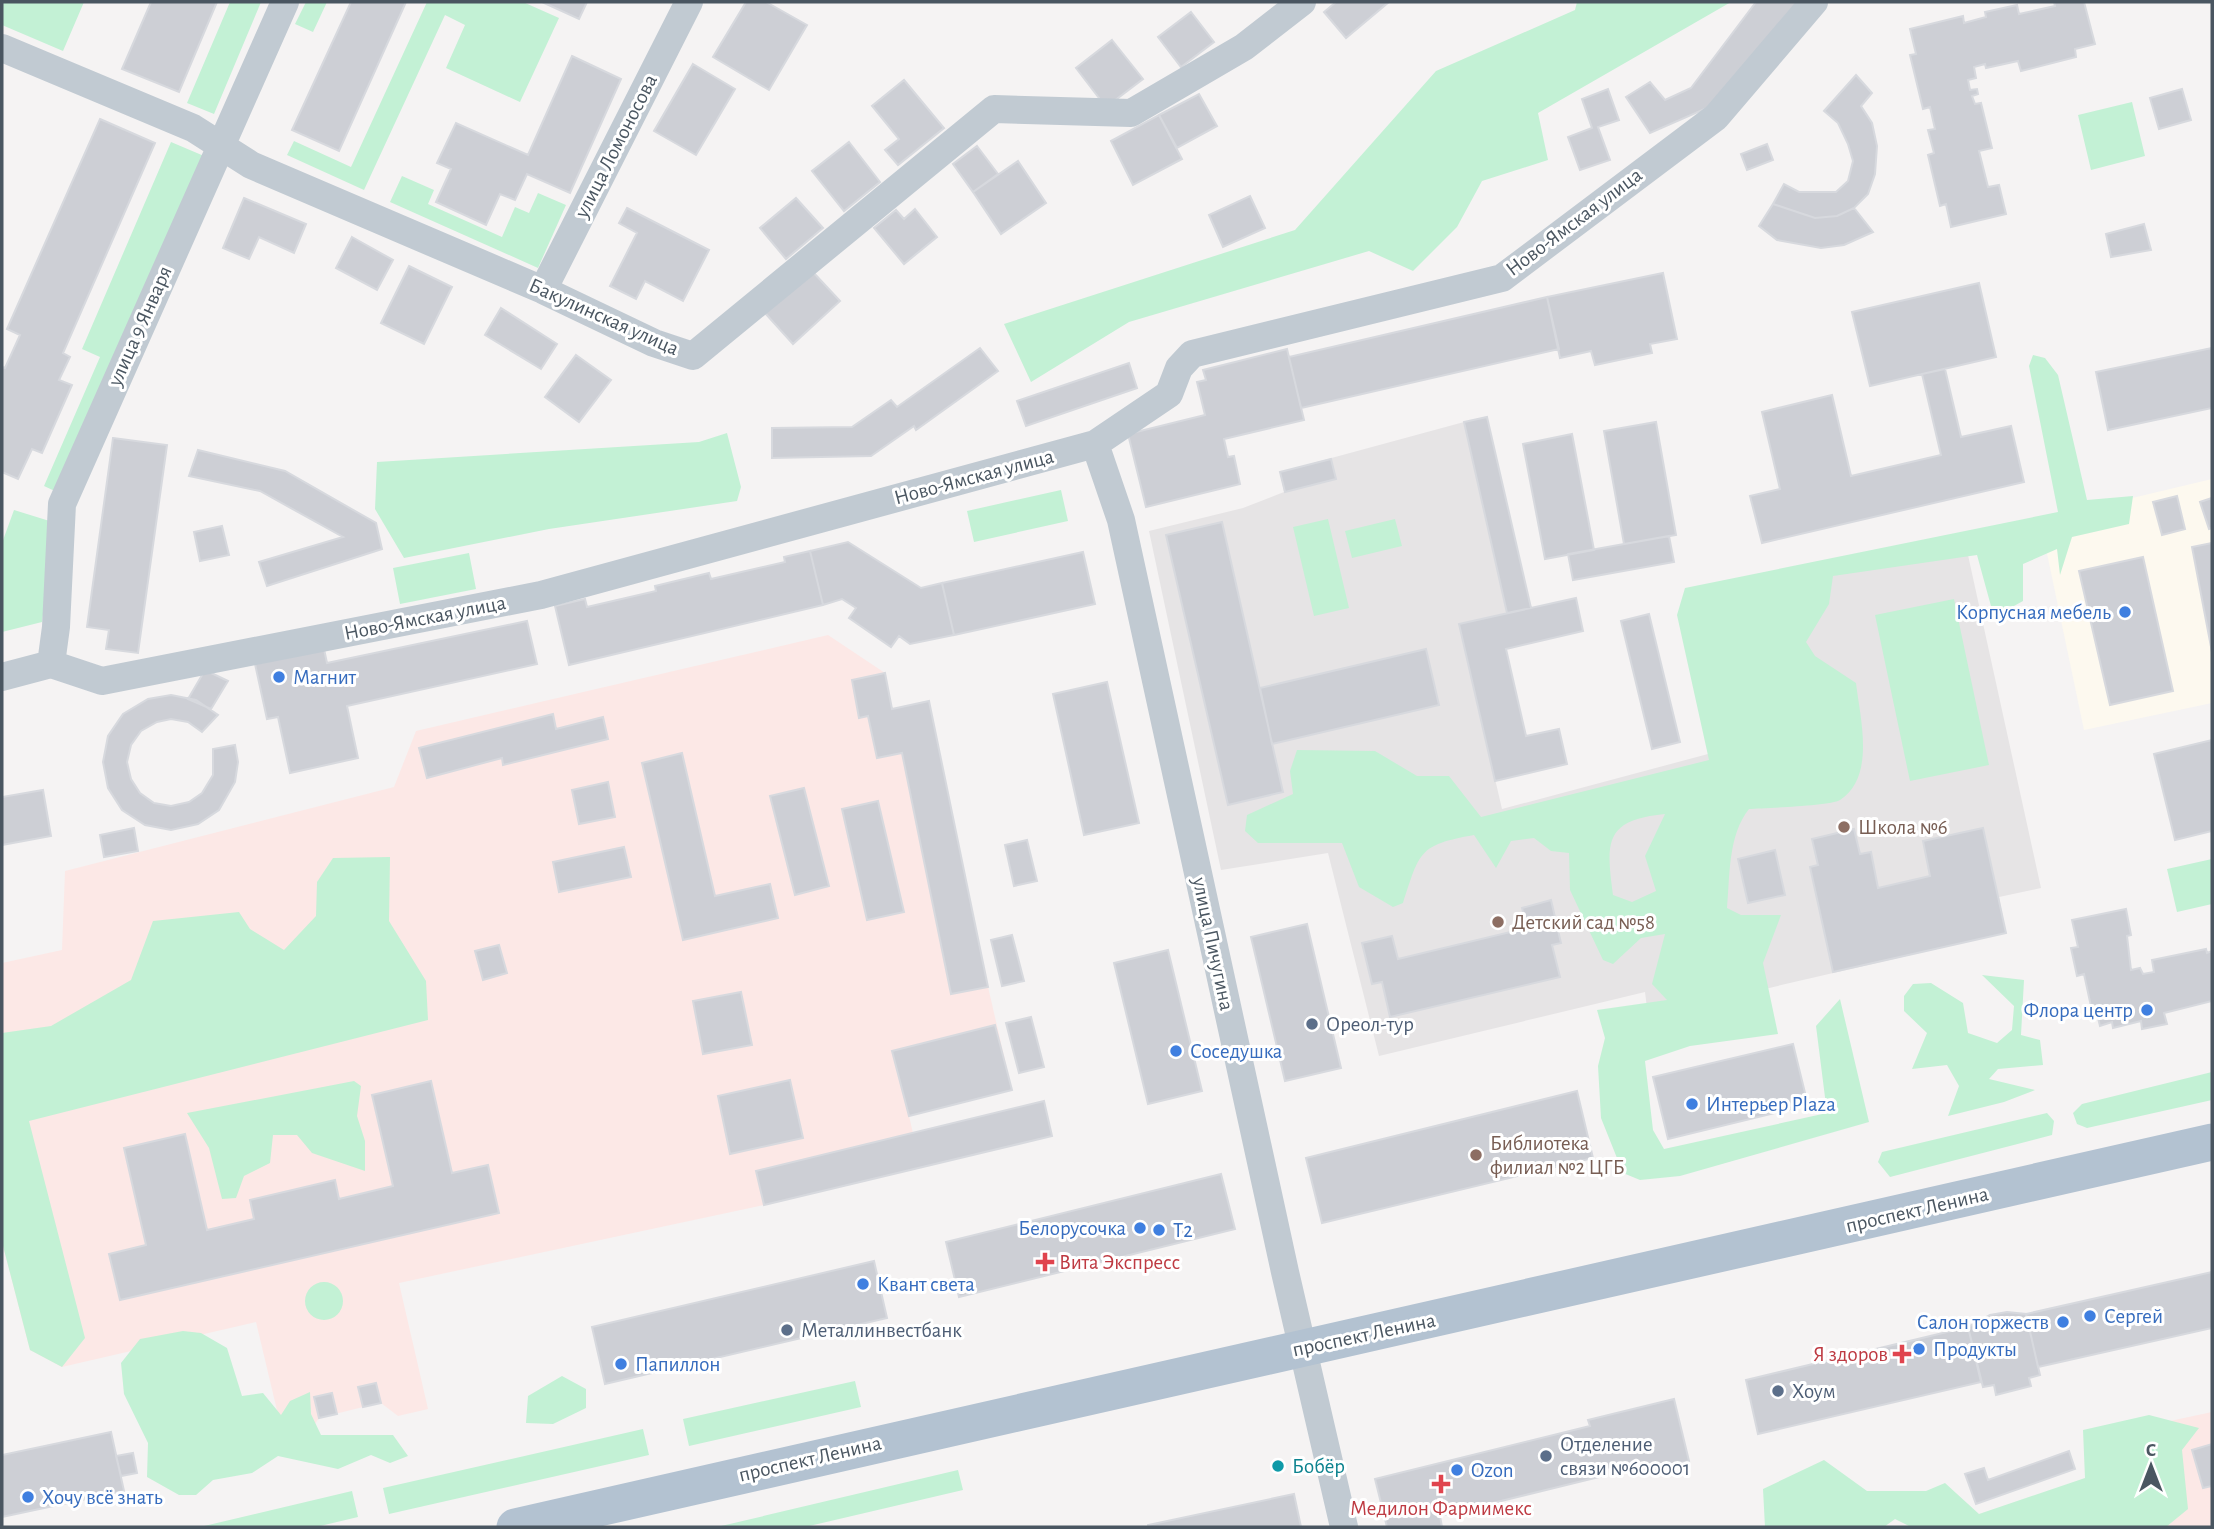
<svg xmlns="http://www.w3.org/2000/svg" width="2214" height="1529" viewBox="0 0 2214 1529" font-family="'Alegreya Sans',sans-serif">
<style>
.commercial{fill:#fdf9ef}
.education{fill:#e6e4e5}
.medical{fill:#fce8e6}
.green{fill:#c3f1d5;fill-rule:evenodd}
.building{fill:#cdcfd5;stroke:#d7d9de;stroke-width:2}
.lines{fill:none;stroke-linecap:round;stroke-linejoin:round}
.minor{stroke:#c1cad2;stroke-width:28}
.major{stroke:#b3c2d1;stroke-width:37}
.shop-dot{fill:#3f7fe0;stroke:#fff;stroke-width:2.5}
.education-dot{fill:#8d6e63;stroke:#fff;stroke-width:2.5}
.service-dot{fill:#5c6f8a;stroke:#fff;stroke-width:2.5}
.health-dot{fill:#e0444e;stroke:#fff;stroke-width:2.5}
.culture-dot{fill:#0f9aa8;stroke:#fff;stroke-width:2.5}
.labels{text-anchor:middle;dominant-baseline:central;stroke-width:6;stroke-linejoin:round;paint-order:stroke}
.street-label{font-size:21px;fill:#4a5661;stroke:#fff}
.shop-label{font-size:21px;fill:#366cbe;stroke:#fff;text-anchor:start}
.education-label{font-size:21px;fill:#785e54;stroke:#fff;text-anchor:start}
.service-label{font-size:21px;fill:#4e5e75;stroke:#fff;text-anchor:start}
.health-label{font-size:21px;fill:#be3a42;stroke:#fff;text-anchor:start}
.culture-label{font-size:21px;fill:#0d838f;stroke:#fff;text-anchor:start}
</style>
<rect width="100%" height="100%" fill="#f5f3f3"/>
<!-- commercial -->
<path class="commercial" d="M2212,479V703L2084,730L2040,520Z"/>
<!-- education -->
<path class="education" d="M1464,422L1507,613L1459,624L1502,809L1723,750L1689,600L1966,546L2041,888L1999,897L2006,933L1648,1016L1645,992L1379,1056L1328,853L1221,870L1149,531L1243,508L1284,492L1280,472Z"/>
<!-- medical -->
<path class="medical" d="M828,635L885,673L852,680L859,717L868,716L877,758L902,753L951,994L988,987L1012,1090L909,1116L913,1133L756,1171L764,1205L399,1283L428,1409L398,1416L381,1403L363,1407L319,1418L306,1437L285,1444L256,1322L62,1367L30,1350L2,1242V963L62,950L65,871L394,787L416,731Z
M2212,1412V1527H2140L2100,1436Z"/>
<!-- green -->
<path class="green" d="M2,2H84L63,51L2,25Z
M230,2H261L214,114L187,103Z
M306,2H327L313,32L295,24Z
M427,2H523L559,18L520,102L446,68L465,25L445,15L364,190L287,155L294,141L351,167Z
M1577,2H1731L1538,113L1548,160L1482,181L1457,227L1413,271L1369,251L1129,322L1031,382L1004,324L1295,230L1436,71L1575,10Z
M2132,102L2145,156L2091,170L2078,115Z
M171,142L204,156L59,493L44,486L100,357L82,349Z
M402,176L434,190L428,204L502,237L515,207L529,213L538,193L566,205L538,268L390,202Z
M2033,355L2045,358L2058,375L2087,500L2133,496L2129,524L2072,537L2060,575L2057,549L2023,564V601L1994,617L1977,555L1833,576L1829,604L1806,642L1815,656L1856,683C1860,718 1876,777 1840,800C1830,806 1765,808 1749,809C1728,835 1730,876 1727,908L1741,915H1781L1763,963L1778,1034L1690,1046L1645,1061L1653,1130L1664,1149L1827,1113L1816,1026L1840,999L1869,1122L1680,1176L1640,1180L1623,1173L1601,1118L1598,1066L1605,1038L1597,1010L1667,1000L1652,984L1665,934L1641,938L1613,964L1603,960L1570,890L1569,853L1551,851L1534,838L1511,841L1496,868L1474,835C1418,845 1420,852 1403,903L1393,907L1359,887L1342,843H1258L1245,831L1247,815L1293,794L1290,771L1297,750L1375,751L1417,776H1449L1481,817L1709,760L1677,615L1685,588L2058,512L2029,366ZM1665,814L1645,856L1656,891L1632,902L1613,895C1606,842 1604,820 1665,814Z
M727,433L741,487L737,501L549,529L404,558L375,509L377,462L699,442Z
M1061,490L1068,521L974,542L967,511Z
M14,510L56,523L42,622L2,632V543Z
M1328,519L1349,608L1314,616L1293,527Z
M1395,519L1402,546L1352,558L1345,531Z
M469,553L476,589L400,604L393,568Z
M1954,599L1989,765L1910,781L1875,615Z
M390,857L389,921L426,981L428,1020L29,1121L85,1338L62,1367L30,1350L2,1242V1033L51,1026L131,980L153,921L239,912L250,929L284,950L316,916L317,882L333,858Z
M2212,859V904L2177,912L2167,869Z
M1982,975L2024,980L2021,1035L2040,1040L2043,1065L1998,1069L1989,1079L2035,1090L2004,1102L1948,1116L1959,1086L1947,1065L1912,1069L1927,1033L1904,1011V996L1913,984L1931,983L1963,1003L1968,1033L1997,1043L2012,1030L2014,1006Z
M2212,1072V1100L2087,1128L2077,1124L2073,1113L2082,1104Z
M354,1081L361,1086L357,1116L365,1141V1171L312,1153L297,1135H273L270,1163L244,1176L236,1198L222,1199L209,1148L187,1113Z
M2047,1113L2054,1121L2052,1135L1890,1177L1878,1162L1882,1152Z
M305 1301a19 19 0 1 1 38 0a19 19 0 1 1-38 0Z
M183,1331L201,1333L227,1348L242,1396L263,1393L281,1415L290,1401L310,1392L311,1414L321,1435H393L408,1456L390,1463L371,1455L338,1469L278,1456L252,1473L213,1480L196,1495H179L147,1477L148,1443L124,1394L121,1363L140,1339Z
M562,1376L586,1389V1408L553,1424L526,1423L528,1396Z
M855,1381L861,1407L689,1446L683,1419Z
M2149,1415L2199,1428L2182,1450L2188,1509L2166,1527H1911L1895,1519L1884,1527H1765L1763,1489L1824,1460L1867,1491H1926L1945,1483L1979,1514L2085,1478L2083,1430Z
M643,1429L649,1455L389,1514L383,1488Z
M958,1470L963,1490L805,1527H717Z
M352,1491L358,1517L316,1527H200Z"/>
<!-- building -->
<path class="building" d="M151,2H217L179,92L122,69Z
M351,2H406L339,151L292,130Z
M542,2H587L579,19Z
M746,2H766L807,25L769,90L713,57Z
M1336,2H1389L1346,38L1324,12Z
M1756,2H1799L1714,105L1650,133L1626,97L1650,82L1665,100L1691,88Z
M2054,2H2084L2095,44L2075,49L2076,57L2021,71L2018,61L1986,68L1985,64L1974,67L1976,78L1968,80L1970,90L1977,89L1978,94L1972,96L1975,104L1981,103L1992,148L1979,151L1988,187L1999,185L2006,214L1951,227L1946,204L1940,206L1928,155L1934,153L1928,130L1935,129L1930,107L1923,109L1910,55L1916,54L1910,29L1963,16L1964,23L1986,17L1985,12L2017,5L2019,14L2055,6Z
M1191,12L1214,42L1181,67L1158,37Z
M1112,40L1143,79L1106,107L1076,68Z
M572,56L621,79L570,193L527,174L515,200L500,194L486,225L436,202L451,169L437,163L456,123L528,155Z
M693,64L735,89L696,155L654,131Z
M1856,75L1872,93L1861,106L1872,123L1877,146L1875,174L1868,194L1854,208L1837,216L1815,218L1773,204L1784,184L1799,192H1836L1848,181L1853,161L1848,144L1838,123L1824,111Z
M904,80L944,128L898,165L885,150L899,139L872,106Z
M1608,89L1619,120L1598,127L1610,160L1580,170L1568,137L1592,128L1582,99Z
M2182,89L2191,120L2159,129L2150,98Z
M1199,94L1217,126L1177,148L1159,115Z
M1159,115L1182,159L1133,185L1111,141Z
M100,119L155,143L63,353L70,357L59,380L72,385L42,453L32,449L18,479L2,472V367L5,368L20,335L7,329Z
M849,142L880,182L844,211L812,171Z
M1767,144L1773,160L1747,170L1741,154Z
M977,146L998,174L973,192L953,164Z
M1018,161L1046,203L1001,234L973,192Z
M1250,196L1265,228L1223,247L1209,215Z
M244,198L306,224L294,253L259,237L249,259L223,248Z
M796,198L823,228L786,259L760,228Z
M1773,204L1815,218L1837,216L1854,208L1873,232L1844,245L1821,248L1777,240L1759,226Z
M627,208L709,250L683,301L645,281L636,299L610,286L637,233L619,223Z
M915,209L937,237L904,264L874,228L896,210L904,219Z
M2144,224L2151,250L2111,257L2106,234Z
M352,237L393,260L377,290L336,268Z
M409,266L452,287L424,344L381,323Z
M812,271L840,301L793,344L765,313Z
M1663,273L1677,339L1650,344L1652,353L1595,365L1591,351L1560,358L1547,297Z
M1979,283L1996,357L1870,386L1852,312Z
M1547,297L1559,349L1301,408L1289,357Z
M501,308L557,344L541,369L485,335Z
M980,348L998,371L916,430L914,426L871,456L772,458V428L852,427L891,400L897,407Z
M2212,348V408L2108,430L2096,372Z
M1287,349L1304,420L1224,439L1228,457L1234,456L1240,484L1146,507L1128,434L1205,415L1197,382L1206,380L1203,370Z
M576,355L611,380L579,422L545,397Z
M1129,363L1137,388L1026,426L1017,401Z
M1945,369L1961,437L2011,426L2024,482L1762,543L1750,496L1780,489L1762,412L1832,395L1851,476L1941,455L1922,374Z
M1487,417L1531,608L1507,613L1464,422Z
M1656,422L1676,535L1624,544L1604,431Z
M1572,434L1594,550L1545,559L1523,444Z
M113,438L167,445L138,653L106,649L109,630L87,627Z
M198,450L285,471L376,523L382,549L267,586L259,562L343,537L260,491L189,476Z
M1331,459L1336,479L1285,492L1280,472Z
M2177,496L2185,529L2162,535L2153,502Z
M2212,498V528L2209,529L2200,502Z
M1222,522L1283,792L1228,805L1166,535Z
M222,526L229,555L200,561L194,532Z
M1669,536L1674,562L1573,580L1568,554Z
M848,542L921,588L942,583L954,635L910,644L899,636L891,647L849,618L856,608L842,599L823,605L810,551Z
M2212,543V652L2192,547Z
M810,551L823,605L569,665L555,606L585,599L587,607L656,591L655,586L709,573L711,579L785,562L784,557Z
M1083,552L1095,604L954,635L942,583Z
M2143,557L2173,691L2110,705L2079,571Z
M1576,598L1583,631L1506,649L1526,736L1559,729L1567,764L1495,781L1459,624Z
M1649,614L1680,742L1652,749L1621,621Z
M527,621L537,664L347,706L358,758L290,773L278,717L267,719L255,664L324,649L327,663Z
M1426,649L1439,705L1272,744L1260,688Z
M205,670L228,681L211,709L188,699Z
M885,673L892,709L929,701L988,987L951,994L902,753L877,758L868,716L859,718L852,680Z
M1107,682L1139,823L1084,835L1053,694Z
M171,695L196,700L218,715L202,732L188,722L171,719L157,722L141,731L131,745L127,762L131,779L140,793L154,803L171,806L189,802L202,793L213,775V749L235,745L238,762L235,782L219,810L198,824L171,830L145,825L122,810L108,788L103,762L108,736L123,714L148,699Z
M553,714L556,729L603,717L608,739L503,765L502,758L427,778L419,748Z
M2212,740V831L2175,840L2154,754Z
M682,753L715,896L770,884L778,918L683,940L642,763Z
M608,782L615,817L579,824L572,790Z
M804,788L829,886L795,895L770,796Z
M43,790L51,836L2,845V797Z
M878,801L904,912L867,920L842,809Z
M134,828L138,851L104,857L100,835Z
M1983,828L2006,933L1833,972L1810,867L1818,865L1812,839L1854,829L1860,854L1871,852L1878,888L1930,876L1923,841Z
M1027,840L1037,881L1014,886L1005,845Z
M624,847L631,877L559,892L553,862Z
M1775,850L1785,895L1748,903L1738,859Z
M1551,900L1561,943L1552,945L1560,977L1390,1017L1382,982L1372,984L1362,943L1392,936L1398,959L1527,928L1522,908Z
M2126,909L2131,935L2127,936L2131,970L2140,968L2143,974L2154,972L2152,960L2206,949L2207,953L2212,951V1001L2164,1013L2167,1024L2142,1029L2141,1021L2113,1028L2112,1022L2100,1026L2096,1010L2092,1011L2084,974L2077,976L2071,948L2078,947L2072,920Z
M1307,924L1341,1068L1285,1081L1251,937Z
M1012,935L1024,981L1002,986L991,940Z
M499,945L507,973L483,980L475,951Z
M1168,950L1202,1091L1148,1104L1114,963Z
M741,992L752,1045L703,1054L693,1001Z
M1031,1017L1044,1067L1019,1073L1006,1023Z
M995,1025L1012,1090L909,1116L892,1051Z
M1793,1044L1808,1105L1668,1139L1653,1077Z
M790,1080L803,1138L730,1154L718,1096Z
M431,1081L452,1173L488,1165L499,1213L120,1300L109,1254L146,1245L124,1148L185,1134L207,1230L254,1219L250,1200L335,1180L339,1199L393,1186L372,1095Z
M1577,1091L1593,1158L1322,1223L1306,1158Z
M1044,1101L1052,1136L764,1205L756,1171Z
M1221,1174L1235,1229L959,1297L946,1242Z
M874,1261L887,1318L605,1384L592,1327Z
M2212,1272V1328L2038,1367L2026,1314Z
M2007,1312L2026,1314L2040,1375L2029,1378L2031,1386L1996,1395L1994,1385L1983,1387L1968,1327L1990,1315Z
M1968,1327L1981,1382L1758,1434L1746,1380Z
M376,1383L381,1403L363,1407L358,1387Z
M332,1393L337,1414L319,1418L314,1397Z
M1674,1399L1689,1461L1633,1474L1630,1463L1601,1469L1603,1476L1440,1516L1442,1527H1387L1375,1479L1590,1426L1588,1420Z
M111,1432L124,1491L2,1517V1455Z
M2212,1444V1486L2203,1488L2192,1450Z
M2069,1451L2075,1469L1976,1504L1965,1474L1984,1468L1988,1480Z
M133,1453L137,1473L121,1476L116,1456Z
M1294,1494L1301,1527H1148V1525Z"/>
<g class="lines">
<!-- minor -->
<path class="minor" d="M2,48L193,128L251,165L543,290L654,343L693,356L994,109L1131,113L1244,47L1302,2
M543,290L689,2
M1095,444L1121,520L1285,1272L1344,1527
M51,664L56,627L62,504L285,2
M2,677L51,664L102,681L541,595L1095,444L1169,394L1179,368L1192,354L1502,278L1716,117L1814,2"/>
<!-- major -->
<path class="major" d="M515,1527L2212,1142"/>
</g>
<!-- markers -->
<g class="shop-dot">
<circle cx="2125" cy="612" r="7"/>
<circle cx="279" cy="677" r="7"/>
<circle cx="2147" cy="1010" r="7"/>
<circle cx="1176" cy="1051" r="7"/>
<circle cx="1692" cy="1104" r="7"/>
<circle cx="1140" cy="1228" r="7"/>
<circle cx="1159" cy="1230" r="7"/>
<circle cx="863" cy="1284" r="7"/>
<circle cx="2090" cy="1316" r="7"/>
<circle cx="2063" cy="1322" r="7"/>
<circle cx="1919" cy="1349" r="7"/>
<circle cx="621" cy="1364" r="7"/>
<circle cx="1457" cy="1470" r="7"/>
<circle cx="28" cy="1497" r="7"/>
</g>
<g class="education-dot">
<circle cx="1844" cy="827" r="7"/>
<circle cx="1498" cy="922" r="7"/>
<circle cx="1476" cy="1155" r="7"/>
</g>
<g class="service-dot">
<circle cx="1312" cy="1024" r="7"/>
<circle cx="787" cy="1330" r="7"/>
<circle cx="1778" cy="1391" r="7"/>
<circle cx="1546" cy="1456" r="7"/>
</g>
<g class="health-dot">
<path d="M1041.5 1251.5h7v7h7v7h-7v7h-7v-7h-7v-7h7z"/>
<path d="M1898.5 1343.5h7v7h7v7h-7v7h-7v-7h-7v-7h7z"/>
<path d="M1437.5 1473.5h7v7h7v7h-7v7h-7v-7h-7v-7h7z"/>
</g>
<circle class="culture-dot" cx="1278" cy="1466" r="7"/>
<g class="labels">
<!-- street labels -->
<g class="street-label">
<text transform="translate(616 146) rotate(-63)">улица Ломоносова</text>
<text transform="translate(1574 222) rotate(-37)">Ново-Ямская улица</text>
<text transform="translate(604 317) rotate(24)">Бакулинская улица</text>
<text transform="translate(140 326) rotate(-66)">улица 9 Января</text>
<text transform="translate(974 477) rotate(-15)">Ново-Ямская улица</text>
<text transform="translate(425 618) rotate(-11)">Ново-Ямская улица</text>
<text transform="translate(1213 944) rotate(78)">улица Пичугина</text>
<text transform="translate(1917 1210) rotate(-13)">проспект Ленина</text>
<text transform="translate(1364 1335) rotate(-12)">проспект Ленина</text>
<text transform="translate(810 1459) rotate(-13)">проспект Ленина</text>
</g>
<!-- shop labels -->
<g class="shop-label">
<text x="2111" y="612" text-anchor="end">Корпусная мебель</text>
<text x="293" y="677">Магнит</text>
<text x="2133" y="1010" text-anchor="end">Флора центр</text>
<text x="1190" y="1051">Соседушка</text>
<text x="1706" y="1104">Интерьер Plaza</text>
<text x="1126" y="1228" text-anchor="end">Белорусочка</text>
<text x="1173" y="1230">T2</text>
<text x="877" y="1284">Квант света</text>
<text x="2104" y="1316">Сергей</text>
<text x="2049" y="1322" text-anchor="end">Салон торжеств</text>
<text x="1933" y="1349">Продукты</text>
<text x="635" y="1364">Папиллон</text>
<text x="1471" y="1470">Ozon</text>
<text x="42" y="1497">Хочу всё знать</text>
</g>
<!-- education labels -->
<g class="education-label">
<text x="1858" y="827">Школа №6</text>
<text x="1512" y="922">Детский сад №58</text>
<text x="1490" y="1143">Библиотека<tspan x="1490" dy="24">филиал №2 ЦГБ</tspan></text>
</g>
<!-- service labels -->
<g class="service-label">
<text x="1326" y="1024">Ореол-тур</text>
<text x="801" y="1330">Металлинвестбанк</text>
<text x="1792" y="1391">Хоум</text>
<text x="1560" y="1444">Отделение<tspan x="1560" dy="24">связи №600001</tspan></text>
</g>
<!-- health labels -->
<g class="health-label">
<text x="1059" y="1262">Вита Экспресс</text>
<text x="1888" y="1354" text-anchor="end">Я здоров</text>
<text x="1441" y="1508" text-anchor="middle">Медилон Фармимекс</text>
</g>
<!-- culture labels -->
<g class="culture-label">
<text x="1292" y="1466">Бобёр</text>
</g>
</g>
<!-- border -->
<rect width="2214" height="1529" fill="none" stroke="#4a5661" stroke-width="7"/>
<!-- north arrow -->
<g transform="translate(2151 1466)" stroke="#ffffff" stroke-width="5" paint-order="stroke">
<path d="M0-5L12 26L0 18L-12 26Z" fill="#4a5661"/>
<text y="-10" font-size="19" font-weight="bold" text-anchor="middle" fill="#4a5661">С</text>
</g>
</svg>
